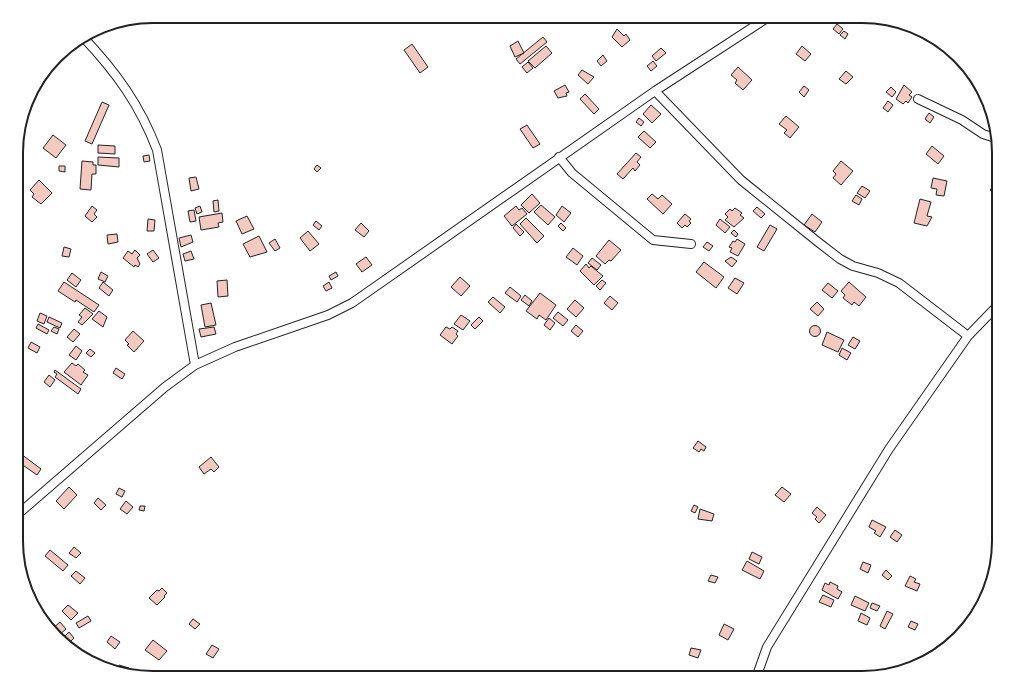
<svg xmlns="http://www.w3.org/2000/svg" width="1015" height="694" viewBox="0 0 1015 694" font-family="'Nunito Sans',sans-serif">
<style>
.building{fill:#f3c9c0;stroke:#222}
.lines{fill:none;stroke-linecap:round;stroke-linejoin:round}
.street-casing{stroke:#222;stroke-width:10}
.street{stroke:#fff;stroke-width:8}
.rim{fill:none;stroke:#222;stroke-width:2}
</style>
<rect width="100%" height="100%" fill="#fff"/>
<!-- building -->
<path class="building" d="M522,16H538V18L533,23L530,21L529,22Z
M837,24L843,29L839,34L833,29Z
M617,29L624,36L626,34L630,40L622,47L612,37Z
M844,31L848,34L845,39L840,35Z
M543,37L547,42L520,64L516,59Z
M518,41L524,53L515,57L510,46Z
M412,44L428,67L420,73L404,50Z
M546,46L552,53L535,68L528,61Z
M802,46L811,54L805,61L796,54Z
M661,48L666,53L656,61L652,56Z
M603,55L607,61L601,66L597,61Z
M653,61L657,66L651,71L647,66Z
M528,62L533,68L527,73L522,67Z
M738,67L752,80L743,90L735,83L737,80L731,75Z
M582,70L594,77L588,84L578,75Z
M846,71L853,77L846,84L839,79Z
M565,85L569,92L566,93L567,96L558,98L554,91Z
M904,85L912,92L909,95L912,97L908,103L906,101L903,104L896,99Z
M804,86L809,90L804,97L799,92Z
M891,87L896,92L892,97L886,92Z
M585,94L599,109L594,114L580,99Z
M888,101L893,105L888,112L883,108Z
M102,102L109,105L92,144L85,141Z
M651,105L661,114L652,123L643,114Z
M929,113L934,117L930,123L925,119Z
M786,116L799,127L790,138L784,133L787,130L779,124Z
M639,118L644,122L641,126L636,122Z
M527,125L540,144L533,148L520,129Z
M644,131L656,142L650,148L638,137Z
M53,135L66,145L56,158L43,148Z
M98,145L115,146V154L98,153Z
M932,146L944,156L938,164L926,154Z
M636,153L641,157L637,162L640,165L635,171L633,168L623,179L617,174Z
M149,155L150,161L144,162L143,156Z
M98,157L119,158V167L98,165Z
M82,161L93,162V165H96V174H92L91,190L80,189Z
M841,161L853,171L841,185L833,178L836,174L833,171Z
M317,165L321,168L317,172L314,169Z
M59,166H65V172L59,171Z
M196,177L199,189L191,191L189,178Z
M933,178L947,181L944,196L936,195L937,189L931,188Z
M39,180L52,193L41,204L32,197L34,194L30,190Z
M997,181L999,182V197L990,190Z
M862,186L870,191L865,198L857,193Z
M532,194L540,203L529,213L521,205Z
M652,194L658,199L662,195L672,204L663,214L647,199Z
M856,195L862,199L859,205L852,201Z
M920,199L931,202L927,216L932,217L927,226L914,223Z
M218,200L219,211L214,212L213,201Z
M541,205L555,217L548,225L534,212Z
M92,206L97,210L94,214L97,217L92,222L85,216Z
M200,206L202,212L197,214L195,208Z
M516,206L519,210L522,208L527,214L512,226L504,216Z
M562,206L571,213L564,222L556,215Z
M757,207L765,214L761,218L753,211Z
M735,208L742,213L740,215L744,218L734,227L725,220L728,217L725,214L730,209L732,211Z
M194,210L196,221L190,222L188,211Z
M222,213L223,222L218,223L219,227L201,230L199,217Z
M685,214L691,219L689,221L691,223L687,227L685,225L682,228L677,223Z
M812,214L822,222L815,232L804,225Z
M247,216L254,229L242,234L236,221Z
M526,218L544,236L537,243L520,224Z
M148,219L155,220L154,231H147Z
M720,219L730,227L725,233L716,225Z
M316,221L322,226L319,230L313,225Z
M361,223L369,231L364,237L355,230Z
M561,223L566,228L563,231L558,226Z
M516,224L524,232L520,236L513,228Z
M770,225L777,229L764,251L757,247Z
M734,230L738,234L736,237L731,233Z
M308,231L319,244L310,251L300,238Z
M117,234L118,242L108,244L107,235Z
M191,235L193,242L181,247L179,238Z
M259,236L267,252L250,257L243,244Z
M275,239L280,248L275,251L269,243Z
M737,239L745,244L738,256L730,252L732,248L729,247L733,241L735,242Z
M609,240L621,250L611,261L609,260L605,264L596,256Z
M707,242L713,246L709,251L703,247Z
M64,247L71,249L69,257L62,256Z
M573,248L583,256L577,265L566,257Z
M135,250L140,255L137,258L140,264L138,267L135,265L134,267L123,258L128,251L132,254Z
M153,250L159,258L153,262L147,254Z
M191,251L194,259L185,261L183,254Z
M366,257L372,265L362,272L356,264Z
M731,257L737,261L732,267L725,261Z
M592,258L601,265L597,270L588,263Z
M704,262L724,277L716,288L696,272Z
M586,264L589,268L591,266L603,276L594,285L580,271Z
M101,272L108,276L105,282L98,279Z
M336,272L338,276L331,280L329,276Z
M72,273L81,280L76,287L67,280Z
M460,277L470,286L461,296L451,287Z
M735,278L744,283L737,294L728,288Z
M227,280L228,296L218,297L217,281Z
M602,280L606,283L600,290L596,286Z
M64,282L99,305L94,312L76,300L75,302L58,291Z
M103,282L113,290L109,296L99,288Z
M329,282L332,288L326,291L323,286Z
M849,282L866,297L859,306L854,302L852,305L843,298L845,295L841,291Z
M828,283L838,291L832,298L822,290Z
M510,287L521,296L517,302L505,293Z
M540,293L556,305L546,320L539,315L537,319L526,311Z
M525,295L532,301L529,306L521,300Z
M610,296L618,303L612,310L604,303Z
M493,297L505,307L500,313L488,302Z
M575,300L584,308L576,317L567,309Z
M817,302L824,309L818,316L810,309Z
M211,303L216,325L205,327L201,305Z
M85,308L93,314L82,325L78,322L82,317L79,315Z
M99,311L107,317L103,327L92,319Z
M558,312L568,320L563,326L553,318Z
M40,313L47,316L44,324L37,321Z
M461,315L470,321L463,330L454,324Z
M49,317L62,323L60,328L47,322Z
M479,317L483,321L475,329L471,325Z
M549,318L555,323L550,330L544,325Z
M38,324L49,330L47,334L36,328Z
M576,325L583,331L578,337L571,331Z
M809.5 331a5.5 5.5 0 1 1 11 0a5.5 5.5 0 1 1-11 0Z
M54,327L59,329L57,334L51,331Z
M214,327L216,334L201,337L199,329Z
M446,327L450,329L452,327L458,331L456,334L458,336L452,344L440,335Z
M74,329L80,334L73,342L67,337Z
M133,331L144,341L134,352L127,345L129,344L125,340Z
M827,332L844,340L838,352L822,345Z
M853,337L860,341L855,349L848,345Z
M31,342L40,347L37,353L28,348Z
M76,346L82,351L76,360L69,355Z
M842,348L851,353L847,360L839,355Z
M90,349L95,353L91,357L86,353Z
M72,363L76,366L78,364L85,370L83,372L88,375L81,385L64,372Z
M116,368L125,374L122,379L113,373Z
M55,370L81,389L78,394L55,377L57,374L54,372Z
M49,375L55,380L50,387L44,382Z
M698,441L706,447L704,451L701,449L699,452L693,448Z
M17,451L41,469L37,475L17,461Z
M211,457L219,467L214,472L211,469L204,474L199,467Z
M69,487L77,495L64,509L56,501Z
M782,487L791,494L784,502L775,495Z
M119,488L125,491L122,497L116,494Z
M98,498L106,505L101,510L94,503Z
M126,501L133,507L127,514L120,509Z
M694,505L698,507L695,513L691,511Z
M140,506H145L144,511L139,510Z
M817,507L826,515L819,523L815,519L817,517L812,513Z
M700,509L714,514L712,521L698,519Z
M872,520L886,527L880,537L874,533L876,531L869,527Z
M895,530L902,535L897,542L890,537Z
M74,547L81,553L76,558L69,553Z
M50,550L68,565L63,571L45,556Z
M752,552L762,557L759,564L749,559Z
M747,561L764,571L760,579L742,570Z
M863,562L871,565L868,573L860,569Z
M886,570L892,576L888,580L882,575Z
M76,571L85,578L80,584L71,576Z
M711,575L718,577L715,583L708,581Z
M910,576L916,579L914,582L920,584L917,591L905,586Z
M830,582L838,586L837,589L842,592L838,599L822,590L825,583L829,585Z
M162,588L167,593L164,596L165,597L157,605L149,598L157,590L159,591Z
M823,595L834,600L831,607L819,602Z
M855,596L869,603L865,611L851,605Z
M872,603L880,606L877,611L870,608Z
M68,605L78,613L71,620L62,611Z
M887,611L893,614L885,629L880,626Z
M861,613L870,618L867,625L858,621Z
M88,616L91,621L79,628L76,623Z
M193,619L200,624L195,629L189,624Z
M911,621L918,624L915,630L908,627Z
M60,622L66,629L58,636L52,629Z
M724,624L734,629L728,640L719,635Z
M69,632L74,638L66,646L61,640Z
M111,636L120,642L115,649L107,642Z
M153,640L167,651L159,660L145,650Z
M212,645L219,649L213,658L206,654Z
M691,648L701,650L698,658L689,655Z
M119,665L129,668L127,674L116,671Z"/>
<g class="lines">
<!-- street casing -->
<g class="street-casing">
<path id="street" d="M83,37C116,72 140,105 157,150L195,365
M655,91L741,180L818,242L840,259L853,266L878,273L899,283L968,336
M918,99L962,120L983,134L998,139
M559,157L572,173L653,240L691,244
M17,515L165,387L195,365L235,347L328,315L352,303L655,91L770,16
M756,678L767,647L889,449L968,336L999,304"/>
</g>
<!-- street -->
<use href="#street" class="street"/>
</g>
<!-- crop -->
<path d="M0 0H1015V694H0ZM153 23H862A130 130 0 0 1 992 153V541A130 130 0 0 1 862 671H153A130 130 0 0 1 23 541V153A130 130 0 0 1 153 23Z" fill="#fff" fill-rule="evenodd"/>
<path class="rim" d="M153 23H862A130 130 0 0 1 992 153V541A130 130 0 0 1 862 671H153A130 130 0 0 1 23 541V153A130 130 0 0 1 153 23Z"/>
</svg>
